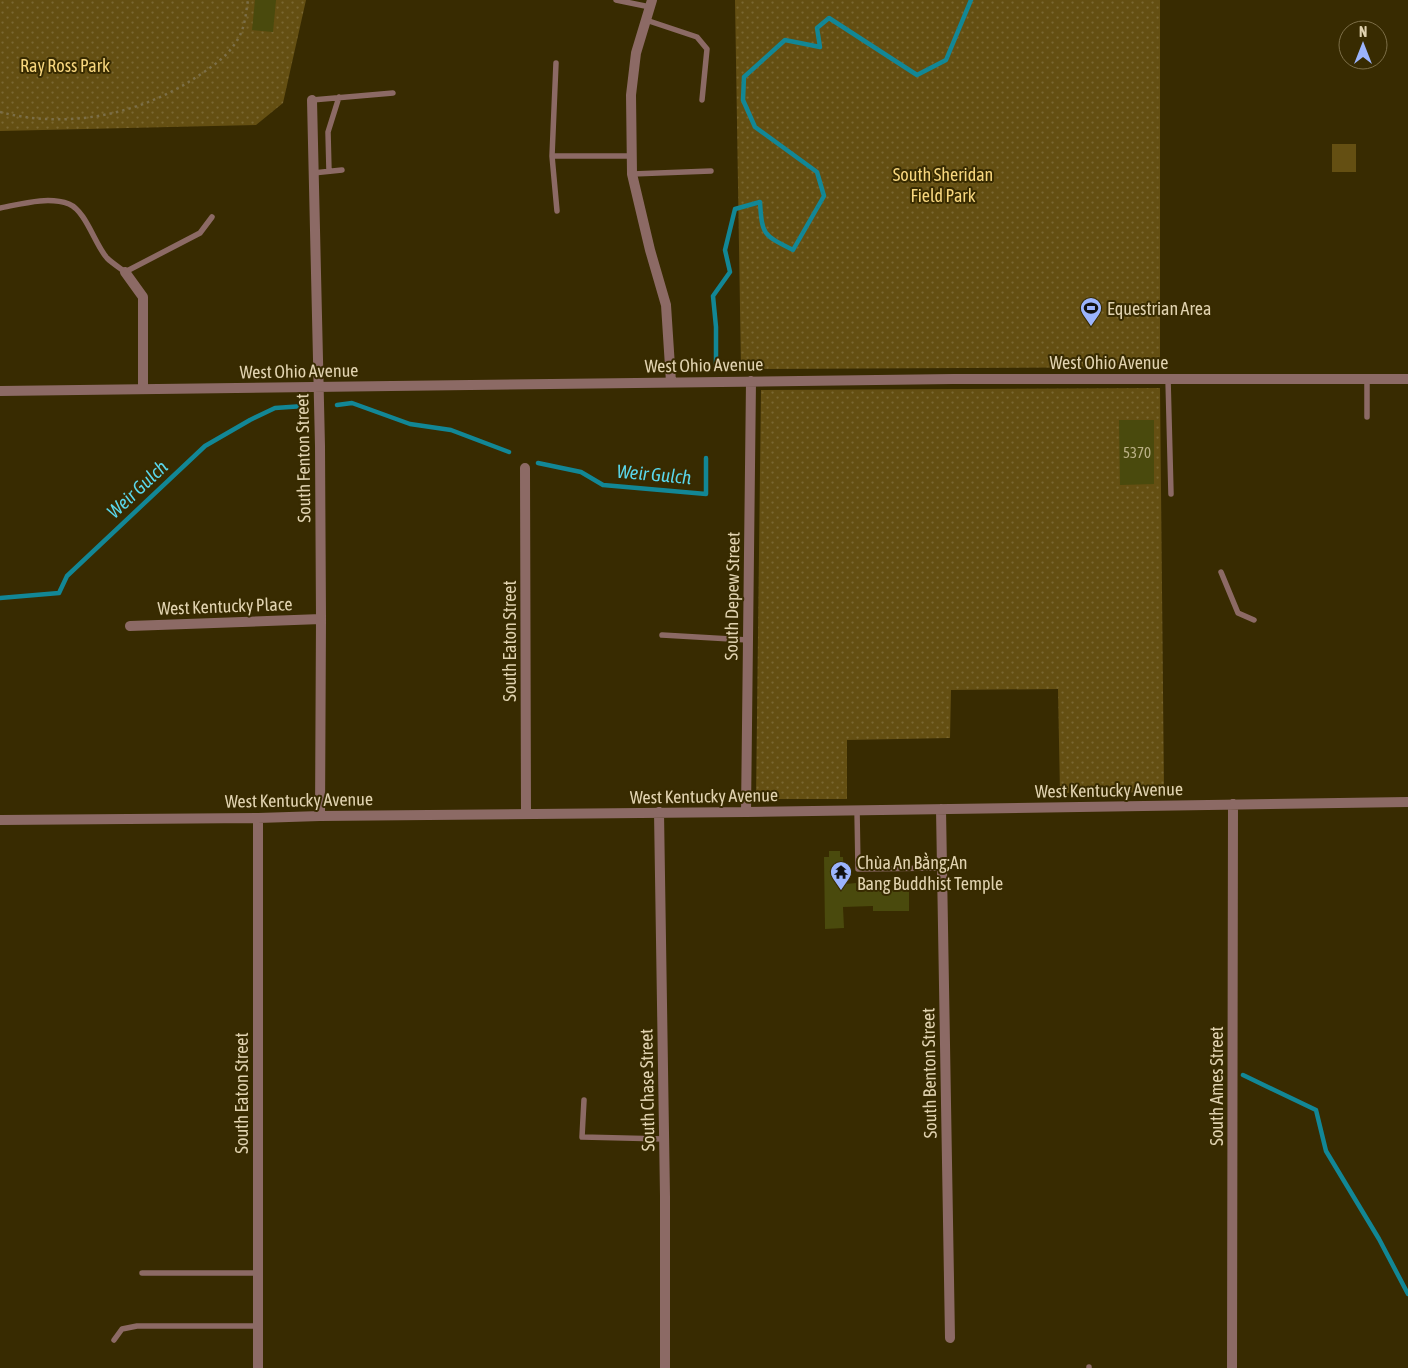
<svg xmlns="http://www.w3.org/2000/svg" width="1408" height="1368" viewBox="0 0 1408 1368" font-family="'Asap Condensed',sans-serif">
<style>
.green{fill:#644f12}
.park{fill:url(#park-dots)}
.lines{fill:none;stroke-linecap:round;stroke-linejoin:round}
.stream{stroke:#128796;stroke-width:4.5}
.building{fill:#4a4a0d}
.path{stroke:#7b6e47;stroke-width:2.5;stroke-dasharray:2.5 4;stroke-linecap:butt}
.service{stroke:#8c6a65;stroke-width:5.5}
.minor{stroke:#8c6a65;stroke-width:10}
.labels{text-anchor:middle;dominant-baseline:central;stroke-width:4;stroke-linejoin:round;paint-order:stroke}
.number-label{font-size:15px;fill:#bbb187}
.park-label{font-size:18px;fill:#f7d67e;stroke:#382b01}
.poi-label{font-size:18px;fill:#e1d3b0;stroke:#382b01;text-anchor:start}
.street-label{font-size:18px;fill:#e1d3b0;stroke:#382b01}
.water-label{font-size:19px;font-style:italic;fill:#5ad7eb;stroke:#382b01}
</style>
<defs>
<pattern id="park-dots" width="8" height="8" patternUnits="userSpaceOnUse" patternTransform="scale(1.25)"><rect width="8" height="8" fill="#644f12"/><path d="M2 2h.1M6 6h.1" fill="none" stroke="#7a6732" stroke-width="1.8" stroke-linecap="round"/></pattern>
</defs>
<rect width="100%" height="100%" fill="#382b01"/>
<!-- green -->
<path class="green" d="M1332,144H1356V172H1332Z"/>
<!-- park -->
<path class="park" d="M0,0H306L283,103L256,125L0,131Z
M735,0H1160V367L741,369Z
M1160,388L1164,792L1060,793L1058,689L951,690L950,738L847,740V799H756L761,390Z"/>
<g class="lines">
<!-- stream -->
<path class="stream" d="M716,367V327L713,296L730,272L725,250L735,209L760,202C762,235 763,235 793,250L824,196L817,172L755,127L743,100L744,77L785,40L820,47L817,28L829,18L917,75L946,60L971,0
M337,405L352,403L410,424L451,430L509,452
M538,463L581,472L603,485L706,494V458
M0,598L59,593L67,576L205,446L250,420L275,408L304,406
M1243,1075L1316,1110L1326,1151L1379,1239L1408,1294"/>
</g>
<!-- building -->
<path class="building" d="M255,0H276L273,32L252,30Z
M1119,420H1154V484L1120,485Z
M829,851H840V857H843L844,876H846V884L856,883V891L909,890V911H873V906L843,907L844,928L825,929L824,857H829Z"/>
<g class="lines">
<!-- path -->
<path class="path" d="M0,112C69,130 143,114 201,74C216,64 230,54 239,37C245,26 246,13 248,0"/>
<!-- service -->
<path class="service" d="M616,0L650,7
M646,20L697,37L707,49L702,100
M556,63L552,156L557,211
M312,100L393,93
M552,156H632
M329,171L328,132L339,97
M313,173L342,170
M632,174L711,171
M0,208C21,204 48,196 69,204C86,211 95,245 107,258C112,263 120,268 125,272L200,233L212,217
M1168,379L1171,494
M1367,379V417
M1221,572L1238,613L1254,620
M662,635L748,640
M857,810L858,869L942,868
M584,1100L582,1137L664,1139
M142,1273H257
M114,1340L122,1329L137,1326H258
M1089,1367V1368"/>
<!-- minor -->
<path class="minor" d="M652,0L636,53L631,95L632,174L650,250L666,305L671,382
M312,100L320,446L321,619L320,816
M125,272L143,297V389
M0,391L953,379H1408
M525,468L526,814
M130,626L321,619
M941,809L950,1338
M659,812L665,1196V1368
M746,812L751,381
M0,820L258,818L320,816L746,812L1408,802
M258,1368V818
M1232,1368L1233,804"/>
</g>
<!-- icons -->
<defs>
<g id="stadium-pin" transform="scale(1.125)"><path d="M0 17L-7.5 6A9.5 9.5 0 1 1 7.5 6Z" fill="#9bb4fd" stroke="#382b01"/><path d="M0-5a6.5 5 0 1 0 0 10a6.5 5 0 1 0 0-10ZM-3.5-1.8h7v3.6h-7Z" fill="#111"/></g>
<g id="temple-pin" transform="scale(1.125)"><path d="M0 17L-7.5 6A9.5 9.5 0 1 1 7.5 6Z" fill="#9bb4fd" stroke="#382b01"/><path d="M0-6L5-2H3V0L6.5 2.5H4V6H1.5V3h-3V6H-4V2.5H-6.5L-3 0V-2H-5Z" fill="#111"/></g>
</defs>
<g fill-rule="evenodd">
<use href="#stadium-pin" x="1091" y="308"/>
<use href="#temple-pin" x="841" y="872"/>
</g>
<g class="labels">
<!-- number labels -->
<g class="number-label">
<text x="1137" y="452">5370</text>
</g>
<!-- park labels -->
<g class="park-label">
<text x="65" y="65">Ray Ross Park</text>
<text x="943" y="174">South Sheridan<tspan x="943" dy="21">Field Park</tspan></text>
</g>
<!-- poi labels -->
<g class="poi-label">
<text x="1107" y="308">Equestrian Area</text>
<text x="857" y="862">Chùa An Bằng;An<tspan x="857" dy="21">Bang Buddhist Temple</tspan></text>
</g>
<!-- street labels -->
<g class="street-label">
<text x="1109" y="362">West Ohio Avenue</text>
<text transform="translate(704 365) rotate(-1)">West Ohio Avenue</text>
<text transform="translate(299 371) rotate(-1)">West Ohio Avenue</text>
<text transform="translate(303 458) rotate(-91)">South Fenton Street</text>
<text transform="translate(732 596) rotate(-89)">South Depew Street</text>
<text transform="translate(225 606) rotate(-2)">West Kentucky Place</text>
<text transform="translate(509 641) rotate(-90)">South Eaton Street</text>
<text transform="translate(1109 790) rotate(-1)">West Kentucky Avenue</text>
<text transform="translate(704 796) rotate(-1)">West Kentucky Avenue</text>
<text transform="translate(299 800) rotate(-1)">West Kentucky Avenue</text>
<text transform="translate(929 1073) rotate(-91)">South Benton Street</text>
<text transform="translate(1216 1086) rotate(-90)">South Ames Street</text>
<text transform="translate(647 1090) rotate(-91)">South Chase Street</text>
<text transform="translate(241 1093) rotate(-90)">South Eaton Street</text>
</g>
<!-- water labels -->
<g class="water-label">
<text transform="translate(654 474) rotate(5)">Weir Gulch</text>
<text transform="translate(137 489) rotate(-43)">Weir Gulch</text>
</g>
</g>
<!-- north arrow -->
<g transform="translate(1363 45)"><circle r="24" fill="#382b01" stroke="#7c6e47"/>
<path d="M0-4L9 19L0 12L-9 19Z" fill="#9bb4fd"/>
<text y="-8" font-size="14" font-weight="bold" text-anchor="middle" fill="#e1d3b0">N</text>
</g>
</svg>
